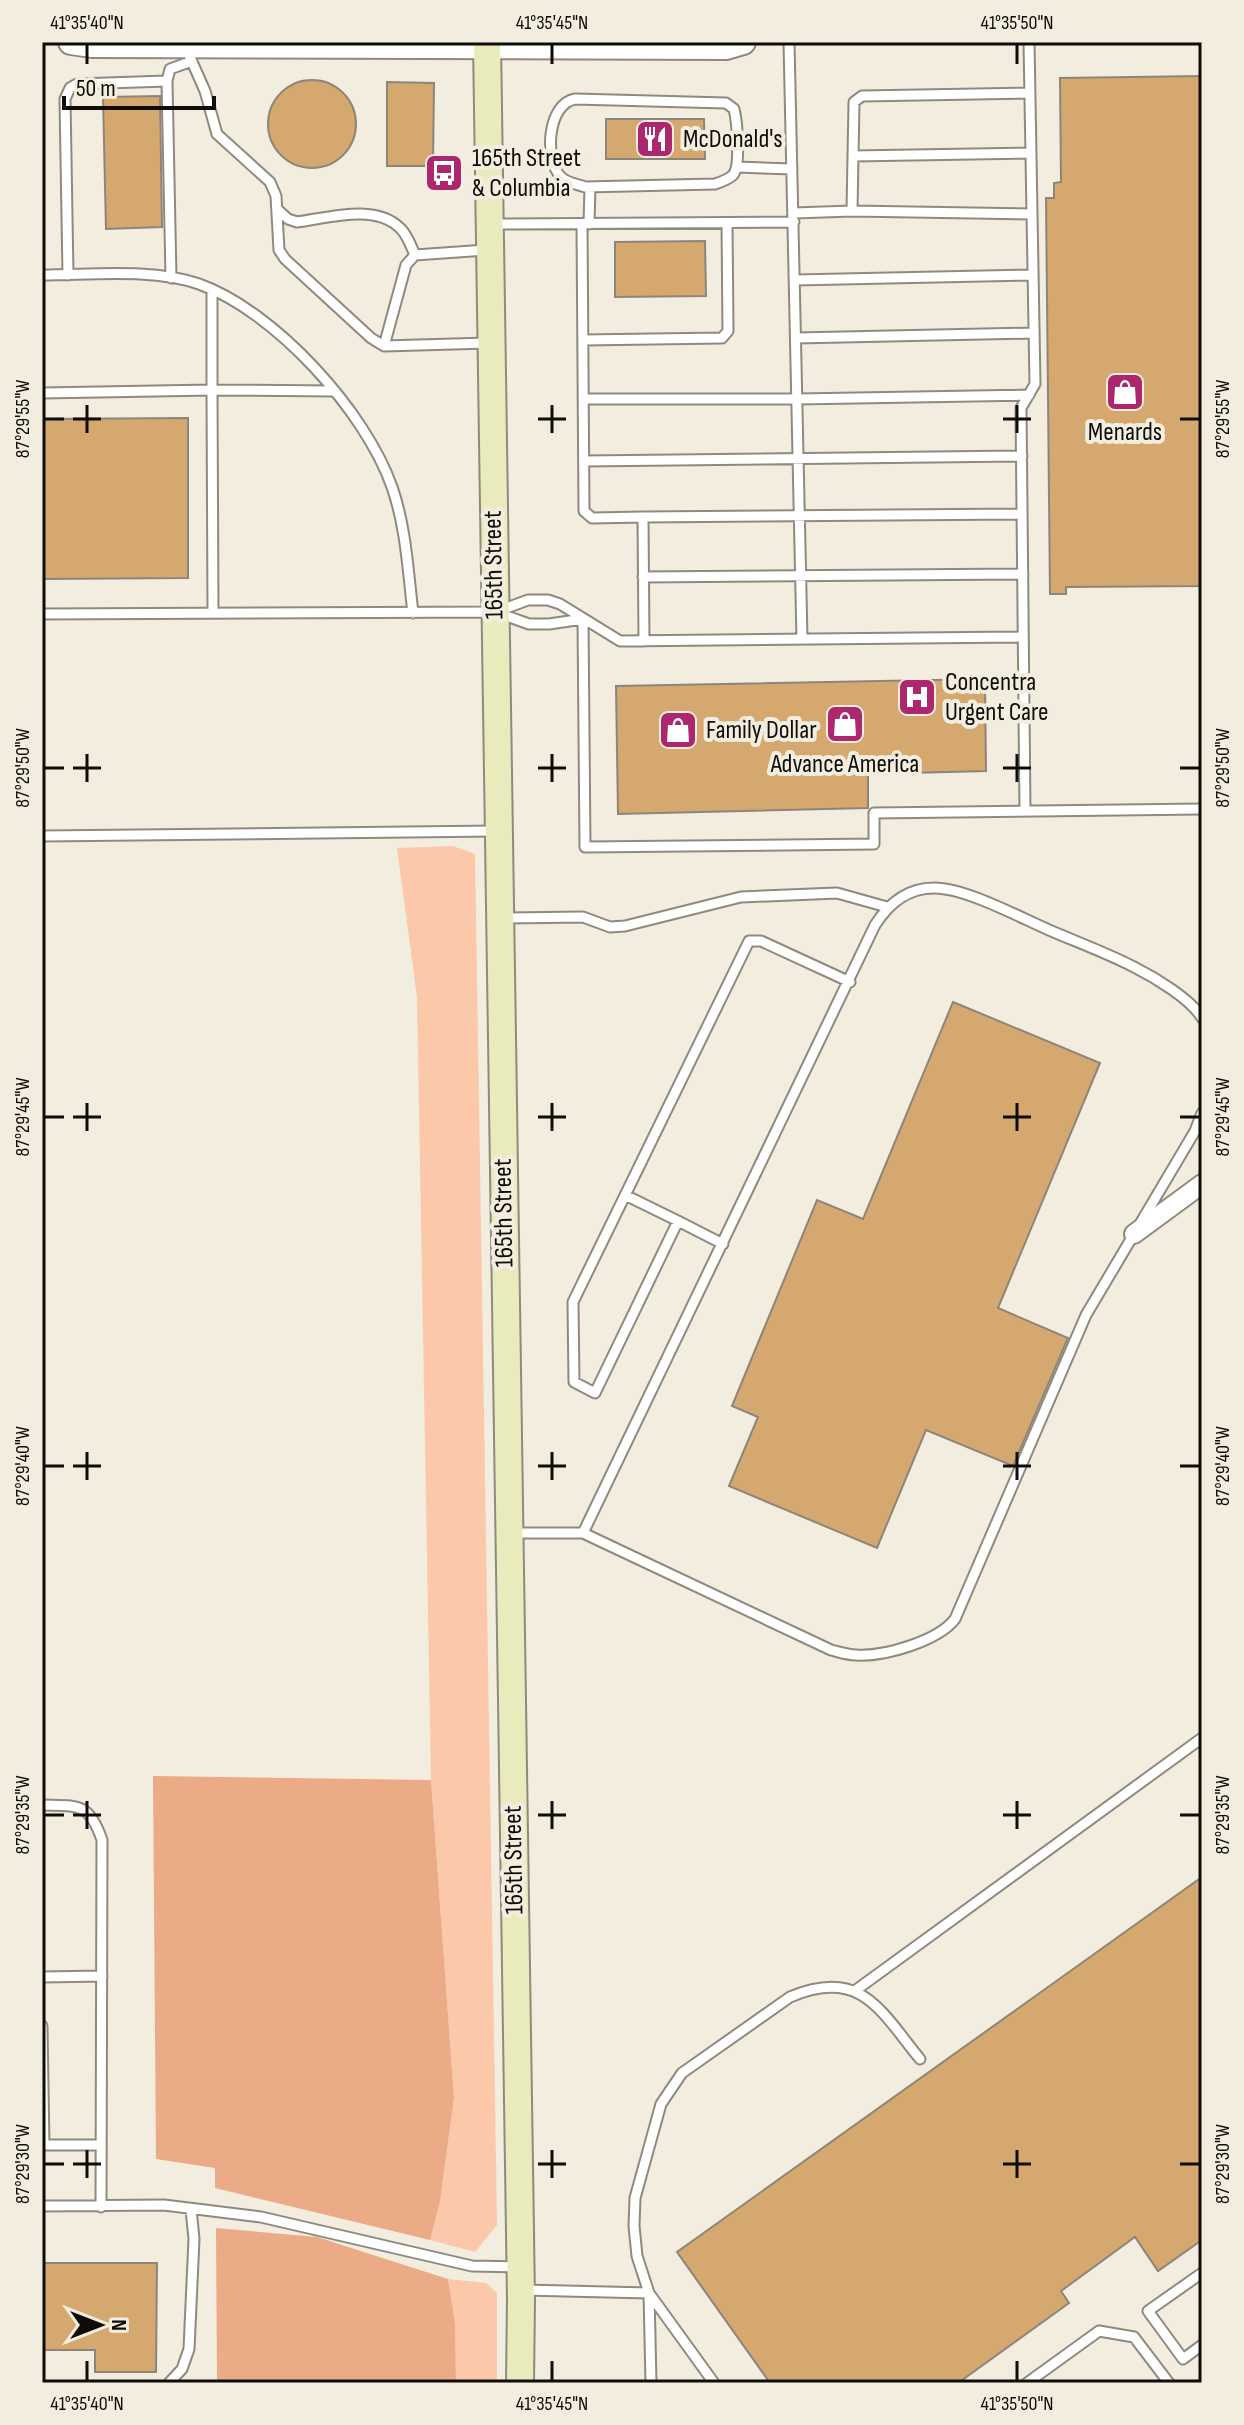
<svg xmlns="http://www.w3.org/2000/svg" width="1244" height="2425" viewBox="0 0 1244 2425" font-family="'Sofia Sans Condensed',sans-serif">
<style>
.green{fill:#fbc8a9}
.forest{fill:#eaab86}
.building{fill:#d5a870;stroke:#8e857a;stroke-width:2}
.lines{fill:none;stroke-linecap:round;stroke-linejoin:round}
.service-casing{stroke:#8f8a7e;stroke-width:13}
.minor-casing{stroke:#8f8a7e;stroke-width:22}
.tertiary-casing{stroke:#8f8a7e;stroke-width:28}
.secondary-casing{stroke:#8f8a7e;stroke-width:30}
.service{stroke:#fff;stroke-width:9}
.minor{stroke:#fff;stroke-width:18}
.tertiary{stroke:#fff;stroke-width:24}
.secondary{stroke:#eaebbd;stroke-width:26}
.ticks{fill:none;stroke:#0e0d08;stroke-width:3}
.labels{text-anchor:middle;dominant-baseline:central;stroke-width:8;stroke-linejoin:round;paint-order:stroke}
.poi-label{font-size:26px;fill:#0e0d08;stroke:#f2eddf;text-anchor:start}
.street-label{font-size:26px;fill:#0e0d08;stroke:#f2eddf}
.neatline{fill:none;stroke:#0e0d08;stroke-width:3}
.ticks-label{font-size:20px;text-anchor:middle;fill:#0e0d08}
</style>
<rect width="100%" height="100%" fill="#f2eddf"/>
<!-- green -->
<path class="green" d="M453,846L475,854L497,2225L475,2252L430,2240L440,2200L454,2098L431,1780L417,997L397,848Z
M448,2279L486,2283L497,2293V2383H456L455,2323Z"/>
<!-- forest -->
<path class="forest" d="M153,1776L431,1780L454,2098L440,2201L430,2240L215,2188V2168L156,2159Z
M216,2228L317,2237L448,2279L455,2323L456,2383H217Z"/>
<!-- building -->
<path class="building" d="M1202,76V586L1066,587V594H1050L1046,198H1054V183L1061,182L1060,78Z
M268 124a44 44 0 1 1 88 0a44 44 0 1 1-88 0Z
M387,82L434,83L433,166H387Z
M160,96L162,227L106,229L103,97Z
M606,119H704L705,159H606Z
M705,241L706,296L615,297V242Z
M188,418V578L42,579V419Z
M985,679L986,771L868,774V808L618,814L616,686Z
M953,1002L1100,1063L998,1308L1068,1338L1013,1466L926,1430L877,1548L729,1486L758,1417L732,1406L817,1200L863,1219Z
M1202,1877V2240L1158,2271L1135,2237L1061,2291L1069,2303L958,2383H770L677,2252Z
M42,2263H157L156,2372H95V2350H42Z"/>
<g class="lines">
<!-- service casing -->
<g class="service-casing">
<path id="service" d="M789,42L802,639
M185,46L205,91L217,134L270,182L276,196L279,250L285,259L371,338L384,346L488,343
M575,99L726,103L734,109C737,121 741,166 733,175C729,179 721,182 715,184L585,187C577,184 567,183 561,177C544,160 547,104 575,99Z
M853,156L1031,153
M737,167L792,169
M277,209L288,219L297,222C328,218 375,203 400,228C407,234 411,246 415,255
M852,211L1032,214
M794,213L852,211L854,102L862,96L1030,93
M493,224L794,222
M582,224L584,511L592,518L643,517L644,641
M589,224L590,187
M42,275C92,275 152,268 199,284C275,311 366,412 392,487C406,527 408,571 413,613
M68,275L65,99L70,88L77,84L167,81
M171,278L167,81L170,69L192,61
M795,280L1033,275
M212,290V390L335,391
M796,338L1034,333
M583,340L722,338L728,331L727,223
M384,346L406,265L415,255L486,250
M42,393L212,390L213,613
M583,399H797L1029,395
M584,461L1022,456
M643,517L1022,514
M643,577L1023,574
M498,611L528,600H548L560,604L620,641L1023,637
M42,614L495,612L529,624H549L583,619
M583,619L585,847L874,844V813L1202,809
M1025,811L1021,408L1035,384L1029,42
M42,836L495,831
M502,918L583,917L610,927L625,926L741,897L837,893L887,907
M625,1195L678,1221
M723,1244L678,1221L595,1393L574,1382L573,1302L749,941H761L850,982
M513,1533H583L831,1650C839,1652 848,1655 856,1655C884,1657 938,1641 955,1619L1086,1315L1195,1131L1202,1113
M583,1533L875,925C889,903 907,888 934,888C966,888 1019,917 1049,930C1077,942 1107,953 1134,967C1154,977 1191,999 1202,1018
M42,1805C78,1806 89,1802 102,1840L101,2207
M42,1977L102,1976
M856,1990L1202,1738
M42,2026L44,2145
M42,2145H101
M42,2206L164,2205L261,2217L472,2266L517,2267
M1202,2273L1148,2311L1183,2359L1202,2345
M523,2290L649,2293L651,2383
M169,2383L182,2369L189,2349L194,2239L191,2209
M714,2383L649,2293L637,2256L634,2226L635,2198L661,2104L682,2073L790,1997C861,1967 880,2010 920,2059
M1027,2383L1099,2331L1134,2337L1169,2383"/>
</g>
<!-- minor casing -->
<g class="minor-casing">
<path id="minor" d="M1134,1234L1202,1184"/>
</g>
<!-- tertiary casing -->
<g class="tertiary-casing">
<path id="tertiary" d="M71,42L92,45L726,47L743,42"/>
</g>
<!-- secondary casing -->
<g class="secondary-casing">
<path id="secondary" d="M487,42L521,2299L520,2383"/>
</g>
<!-- service -->
<use href="#service" class="service"/>
<!-- minor -->
<use href="#minor" class="minor"/>
<!-- tertiary -->
<use href="#tertiary" class="tertiary"/>
<!-- secondary -->
<use href="#secondary" class="secondary"/>
</g>
<!-- ticks -->
<path class="ticks" d="M87,44V64M552,44V64M1017,44V64M87,405V433M552,405V433M1017,405V433M44,419H64M73,419H101M538,419H566M1003,419H1031M1180,419H1200M87,754V782M552,754V782M1017,754V782M44,768H64M73,768H101M538,768H566M1003,768H1031M1180,768H1200M87,1103V1131M552,1103V1131M1017,1103V1131M44,1117H64M73,1117H101M538,1117H566M1003,1117H1031M1180,1117H1200M87,1452V1480M552,1452V1480M1017,1452V1480M44,1466H64M73,1466H101M538,1466H566M1003,1466H1031M1180,1466H1200M87,1801V1829M552,1801V1829M1017,1801V1829M44,1815H64M73,1815H101M538,1815H566M1003,1815H1031M1180,1815H1200M87,2150V2178M552,2150V2178M1017,2150V2178M44,2164H64M73,2164H101M538,2164H566M1003,2164H1031M1180,2164H1200M87,2361V2381M552,2361V2381M1017,2361V2381"/>
<!-- icons -->
<defs>
<g id="restaurant-square" transform="scale(2)"><rect x="-9" y="-9" width="18" height="18" rx="4" fill="#ad276f" stroke="#f2eddf"/><path d="M-5-6h1v4h1v-4h1v4h1v-4h1v5L-1.5 .5V6h-2V.5L-5-1ZM5-6V6H3V1.5H1.5Q1.5-4 5-6Z" fill="#fff"/></g>
<g id="bus-square" transform="scale(2)"><rect x="-9" y="-9" width="18" height="18" rx="4" fill="#ad276f" stroke="#f2eddf"/><path d="M-5-6H5V4H4V6H2V4H-2V6H-4V4H-5ZM-3.5-4V0h7V-4ZM-3.5 1.2v1.5H-2V1.2ZM2 1.2v1.5H3.5V1.2Z" fill="#fff"/></g>
<g id="shop-square" transform="scale(2)"><rect x="-9" y="-9" width="18" height="18" rx="4" fill="#ad276f" stroke="#f2eddf"/><path d="M-5-2.5h2.3a2.7 3.5 0 0 1 5.4 0H5L5.5 6h-11ZM-1.5-2.5h3a1.5 2.3 0 0 0-3 0Z" fill="#fff"/></g>
<g id="hospital-square" transform="scale(2)"><rect x="-9" y="-9" width="18" height="18" rx="4" fill="#ad276f" stroke="#f2eddf"/><path d="M-5-5h3v3.5h4V-5h3V5h-3V1.5h-4V5h-3Z" fill="#fff"/></g>
</defs>
<g fill-rule="evenodd">
<use href="#restaurant-square" x="655" y="139"/>
<use href="#bus-square" x="444" y="173"/>
<use href="#shop-square" x="1125" y="392"/>
<use href="#hospital-square" x="917" y="697"/>
<use href="#shop-square" x="845" y="724"/>
<use href="#shop-square" x="678" y="730"/>
</g>
<g class="labels">
<!-- poi labels -->
<g class="poi-label">
<text x="683" y="139">McDonald's</text>
<text x="472" y="158">165th Street<tspan x="472" dy="30">&amp; Columbia</tspan></text>
<text x="1125" y="432" text-anchor="middle">Menards</text>
<text x="945" y="682">Concentra<tspan x="945" dy="30">Urgent Care</tspan></text>
<text x="706" y="730">Family Dollar</text>
<text x="845" y="764" text-anchor="middle">Advance America</text>
</g>
<!-- street labels -->
<g class="street-label">
<text transform="translate(494 565) rotate(-91)">165th Street</text>
<text transform="translate(504 1213) rotate(-91)">165th Street</text>
<text transform="translate(514 1860) rotate(-91)">165th Street</text>
</g>
</g>
<!-- border -->
<rect width="1244" height="2425" fill="none" stroke="#f2eddf" stroke-width="88"/>
<!-- north arrow -->
<g transform="translate(100 2325) rotate(90)" stroke="#f2eddf" stroke-width="6" paint-order="stroke">
<path d="M0-6L14 30L0 20L-14 30Z" fill="#0e0d08"/>
<text y="-12" font-size="22" font-weight="bold" text-anchor="middle" fill="#0e0d08">N</text>
</g>
<!-- scale -->
<path d="M64 96v12h150v-12" fill="none" stroke="#0e0d08" stroke-width="4"/>
<text x="76" y="96" font-size="24" fill="#0e0d08" stroke="#f2eddf" stroke-width="6" paint-order="stroke">50 m</text>
<rect x="44" y="44" width="1156" height="2337" class="neatline"/>
<g class="ticks-label">
<text x="87" y="29">41°35'40"N</text>
<text x="552" y="29">41°35'45"N</text>
<text x="1017" y="29">41°35'50"N</text>
<text transform="translate(1222 419) rotate(-90)" y="7">87°29'55"W</text>
<text transform="translate(22 419) rotate(-90)" y="7">87°29'55"W</text>
<text transform="translate(22 768) rotate(-90)" y="7">87°29'50"W</text>
<text transform="translate(1222 768) rotate(-90)" y="7">87°29'50"W</text>
<text transform="translate(1222 1117) rotate(-90)" y="7">87°29'45"W</text>
<text transform="translate(22 1117) rotate(-90)" y="7">87°29'45"W</text>
<text transform="translate(1222 1466) rotate(-90)" y="7">87°29'40"W</text>
<text transform="translate(22 1466) rotate(-90)" y="7">87°29'40"W</text>
<text transform="translate(1222 1815) rotate(-90)" y="7">87°29'35"W</text>
<text transform="translate(22 1815) rotate(-90)" y="7">87°29'35"W</text>
<text transform="translate(1222 2164) rotate(-90)" y="7">87°29'30"W</text>
<text transform="translate(22 2164) rotate(-90)" y="7">87°29'30"W</text>
<text x="87" y="2410">41°35'40"N</text>
<text x="552" y="2410">41°35'45"N</text>
<text x="1017" y="2410">41°35'50"N</text>
</g>
</svg>
